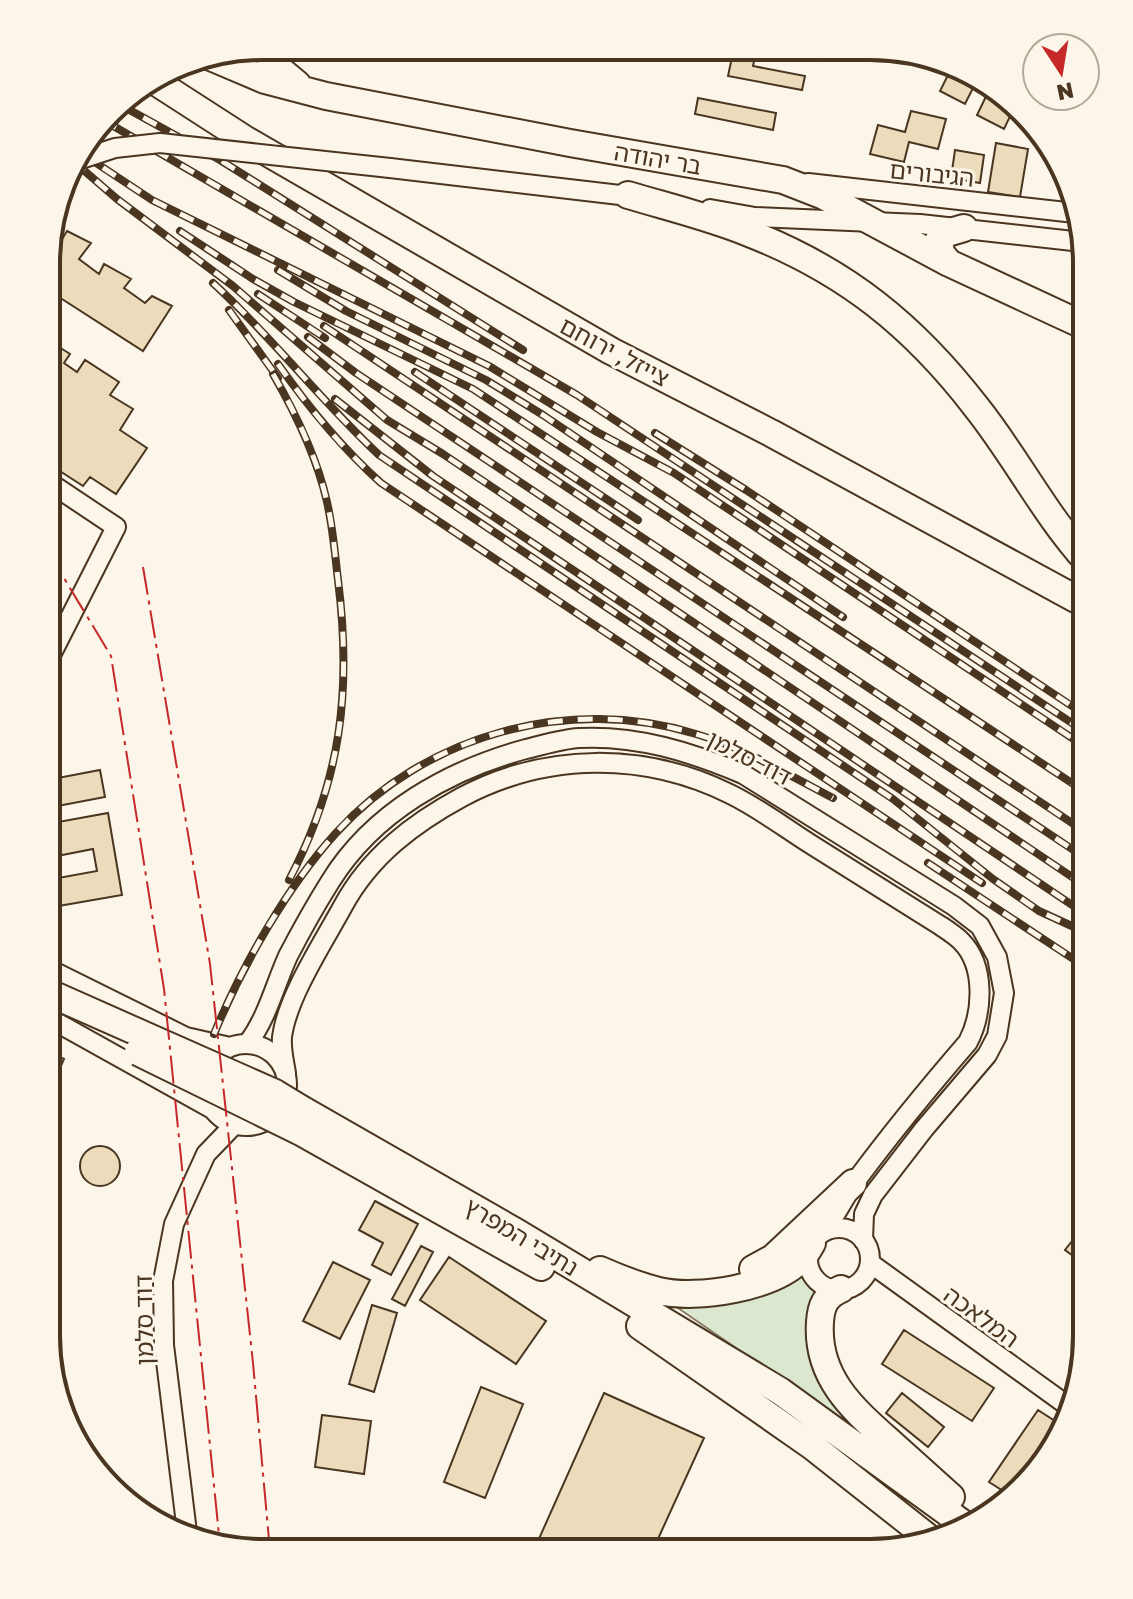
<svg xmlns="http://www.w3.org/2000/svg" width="1133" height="1599" viewBox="0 0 1133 1599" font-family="'Golos Text','Noto Sans Hebrew',sans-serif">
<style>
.green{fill:#dce7d0;stroke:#887966;stroke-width:2}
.building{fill:#ecdcbc;stroke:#4a3520;stroke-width:2}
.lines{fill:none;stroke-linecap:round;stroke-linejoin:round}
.minor-casing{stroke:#4a3520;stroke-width:22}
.highway-casing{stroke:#4a3520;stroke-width:30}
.minor{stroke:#fbf6e9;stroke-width:18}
.highway{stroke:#fbf6e9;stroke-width:26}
.rail-casing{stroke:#4a3520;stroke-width:8}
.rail{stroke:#fbf6e9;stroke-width:5;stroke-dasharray:15;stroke-linecap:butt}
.minor-bridge-casing{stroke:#4a3520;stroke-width:22;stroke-linecap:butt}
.highway-bridge-casing{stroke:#4a3520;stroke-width:30;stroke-linecap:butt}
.minor-bridge{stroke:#fbf6e9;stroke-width:18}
.highway-bridge{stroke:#fbf6e9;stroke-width:26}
.power{stroke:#c62828;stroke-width:2;stroke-dasharray:28 6 4 6;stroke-linecap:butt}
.labels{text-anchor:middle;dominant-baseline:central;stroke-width:6;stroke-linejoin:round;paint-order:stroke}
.street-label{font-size:24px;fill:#4a3520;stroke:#fbf6e9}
.rim{fill:none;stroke:#4a3520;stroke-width:4}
</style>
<rect width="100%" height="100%" fill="#fbf6e9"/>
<!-- green -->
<path class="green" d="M798,1271L819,1293L812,1309L875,1444L678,1308L715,1303Z"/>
<!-- building -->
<path class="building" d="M757,47L820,48L818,61Z
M734,48L756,52L753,66L805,76L802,90L728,76Z
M916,55L945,67L942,71L915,58Z
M951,69L977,80L965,104L940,91Z
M991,86L1002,90L1015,106L1004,129L977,115Z
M698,98L776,113L773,130L695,114Z
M911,111L946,119L938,149L909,142L904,162L870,154L878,125L905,132Z
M996,143L1028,149L1020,197L988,192Z
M955,150L984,155L980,183L951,178Z
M67,231L91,243L79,259L99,274L104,264L131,279L124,288L145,303L152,296L172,306L143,351L48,290V262Z
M1087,269V297L1078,294Z
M48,340L70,354L64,363L77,372L85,360L119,382L110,395L133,409L120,430L147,448L116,494L90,477L83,486L49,464L55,456L48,451Z
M100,770L105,797L47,808V780Z
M108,813L122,895L47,908V880L97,871L93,849L47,858V824Z
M47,1051L64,1059L47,1098H46Z
M80 1166a20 20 0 1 1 40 0a20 20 0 1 1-40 0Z
M375,1201L418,1224L391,1275L372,1265L383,1243L359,1230Z
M1087,1222V1266L1065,1250Z
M421,1246L433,1252L405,1306L392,1299Z
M449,1257L546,1321L516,1364L420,1300Z
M333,1262L370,1280L340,1339L303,1321Z
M372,1305L397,1313L374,1392L349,1384Z
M904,1330L994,1388L972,1421L882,1364Z
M481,1387L523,1404L485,1498L444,1482Z
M604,1393L704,1438L652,1552H538L534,1550Z
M902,1393L944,1427L928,1447L886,1413Z
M1038,1410L1061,1425L1050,1457L1008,1494L989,1482Z
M322,1415L371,1421L364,1474L315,1467Z"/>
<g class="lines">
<!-- minor casing -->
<g class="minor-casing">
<path id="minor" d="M390,168L637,197
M808,183L1075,213
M710,209L755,217L920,224L1082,242
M47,663L116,527L47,481
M47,968L186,1037L230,1047
M47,1017L212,1109
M248,1043C267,1018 275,985 288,956C301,931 315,906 330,882C373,812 449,770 526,749C543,745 562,739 579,738C637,735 691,752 743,774L954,906L980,926L997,957L1004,993L997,1036L987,1055L924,1129L873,1195L864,1214L863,1240
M205 1085a41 41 0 1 1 82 0a41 41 0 1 1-82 0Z
M286,1073C284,1061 281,1049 282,1037C287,997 324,941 343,906C370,856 414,823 462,797C547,752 645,752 730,794C759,808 785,828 812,845C855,872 898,899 941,926C947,930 955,935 961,941C986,966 983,1013 968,1042C930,1086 893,1131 858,1178C844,1196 837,1217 820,1234
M808 1259a31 31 0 1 1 62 0a31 31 0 1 1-62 0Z
M870,1263L1068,1406
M187,1532L164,1345L163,1281L174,1224L206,1154L234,1125"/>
</g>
<!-- highway casing -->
<g class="highway-casing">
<path id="highway" d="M263,46L273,64L297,84
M206,55L265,80L326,96L570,143L783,180L824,196L949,263L1087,327
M153,80L246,140L611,351L771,433L1087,605
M628,195C668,207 710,217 749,233C846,271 914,326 977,408C1016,457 1045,515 1087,561
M949,263L941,253L939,240L947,233L964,228
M303,1110L516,1232L780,1391L969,1528
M299,1131L541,1267
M753,1269L773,1258L853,1183
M600,1270C618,1278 639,1286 659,1291C697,1300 774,1288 802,1258C806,1254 809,1248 812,1243
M841,1289C825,1296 821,1306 820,1322C816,1378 854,1410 891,1443C911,1461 931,1479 951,1497
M640,1326L812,1446L930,1539"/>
</g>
<!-- minor -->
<use href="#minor" class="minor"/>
<!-- highway -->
<use href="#highway" class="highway"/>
<!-- rail casing -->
<g class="rail-casing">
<path id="rail" d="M117,103L220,160L523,350
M103,120L577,395L1087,733
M78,151L152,200L489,366L597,432L674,473L1087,748
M73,161L117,199L233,286L387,420L443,454L1087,887
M180,231L253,279L294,302L473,389L1087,793
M278,270L346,311L486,380L543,415L843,617
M213,283C272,337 320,400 379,455L893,799L993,879L1039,911L1087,933
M258,294L325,338
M229,310L278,378
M324,326L1087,833
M308,337L356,373L1087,859
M278,364C309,408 341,447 381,483L982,883
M415,372L638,520
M273,374C296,414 317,457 327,502C333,528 335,555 338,580C352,691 341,781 289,880
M335,399L433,476L1087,915
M655,433L746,490L1087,716
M928,863L1087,968
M214,1034C242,966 287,887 336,833C426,734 569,695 696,734C744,748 789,775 833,798"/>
</g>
<!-- rail -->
<use href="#rail" class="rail"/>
<!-- minor-bridge casing -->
<g class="minor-bridge-casing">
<path id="minor-bridge" d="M72,162L115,148L160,143L390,168"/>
</g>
<!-- highway-bridge casing -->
<g class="highway-bridge-casing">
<path id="highway-bridge" d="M47,992L275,1093L303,1110
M138,1052L299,1131"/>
</g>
<!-- minor-bridge -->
<use href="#minor-bridge" class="minor-bridge"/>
<!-- highway-bridge -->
<use href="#highway-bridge" class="highway-bridge"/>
<!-- power -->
<path class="power" d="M47,550L111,656L164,989L220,1545
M143,567L210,964L253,1363L270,1551"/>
</g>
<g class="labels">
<!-- street labels -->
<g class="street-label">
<text transform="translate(658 158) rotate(10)">בר יהודה</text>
<text transform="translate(932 173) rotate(6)">הגיבורים</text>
<text transform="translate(615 351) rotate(28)">צייזל, ירוחם</text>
<text transform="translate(750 757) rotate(27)">דוד סלמן</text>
<text transform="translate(522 1236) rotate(31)">נתיבי המפרץ</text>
<text transform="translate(982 1316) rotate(36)">המלאכה</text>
<text transform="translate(143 1320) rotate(-91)">דוד סלמן</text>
</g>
</g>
<!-- crop -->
<path d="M0 0H1133V1599H0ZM263 60H870A203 203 0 0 1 1073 263V1336A203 203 0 0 1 870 1539H263A203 203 0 0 1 60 1336V263A203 203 0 0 1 263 60Z" fill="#fbf6e9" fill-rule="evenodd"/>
<path class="rim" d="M263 60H870A203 203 0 0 1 1073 263V1336A203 203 0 0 1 870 1539H263A203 203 0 0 1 60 1336V263A203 203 0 0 1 263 60Z"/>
<!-- north arrow -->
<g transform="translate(1061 72) rotate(168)"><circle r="38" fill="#fbf6e9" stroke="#b4a999" stroke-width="2"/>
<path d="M0-6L14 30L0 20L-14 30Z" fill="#c62828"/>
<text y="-12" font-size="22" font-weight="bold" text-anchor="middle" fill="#4a3520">N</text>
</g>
</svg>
